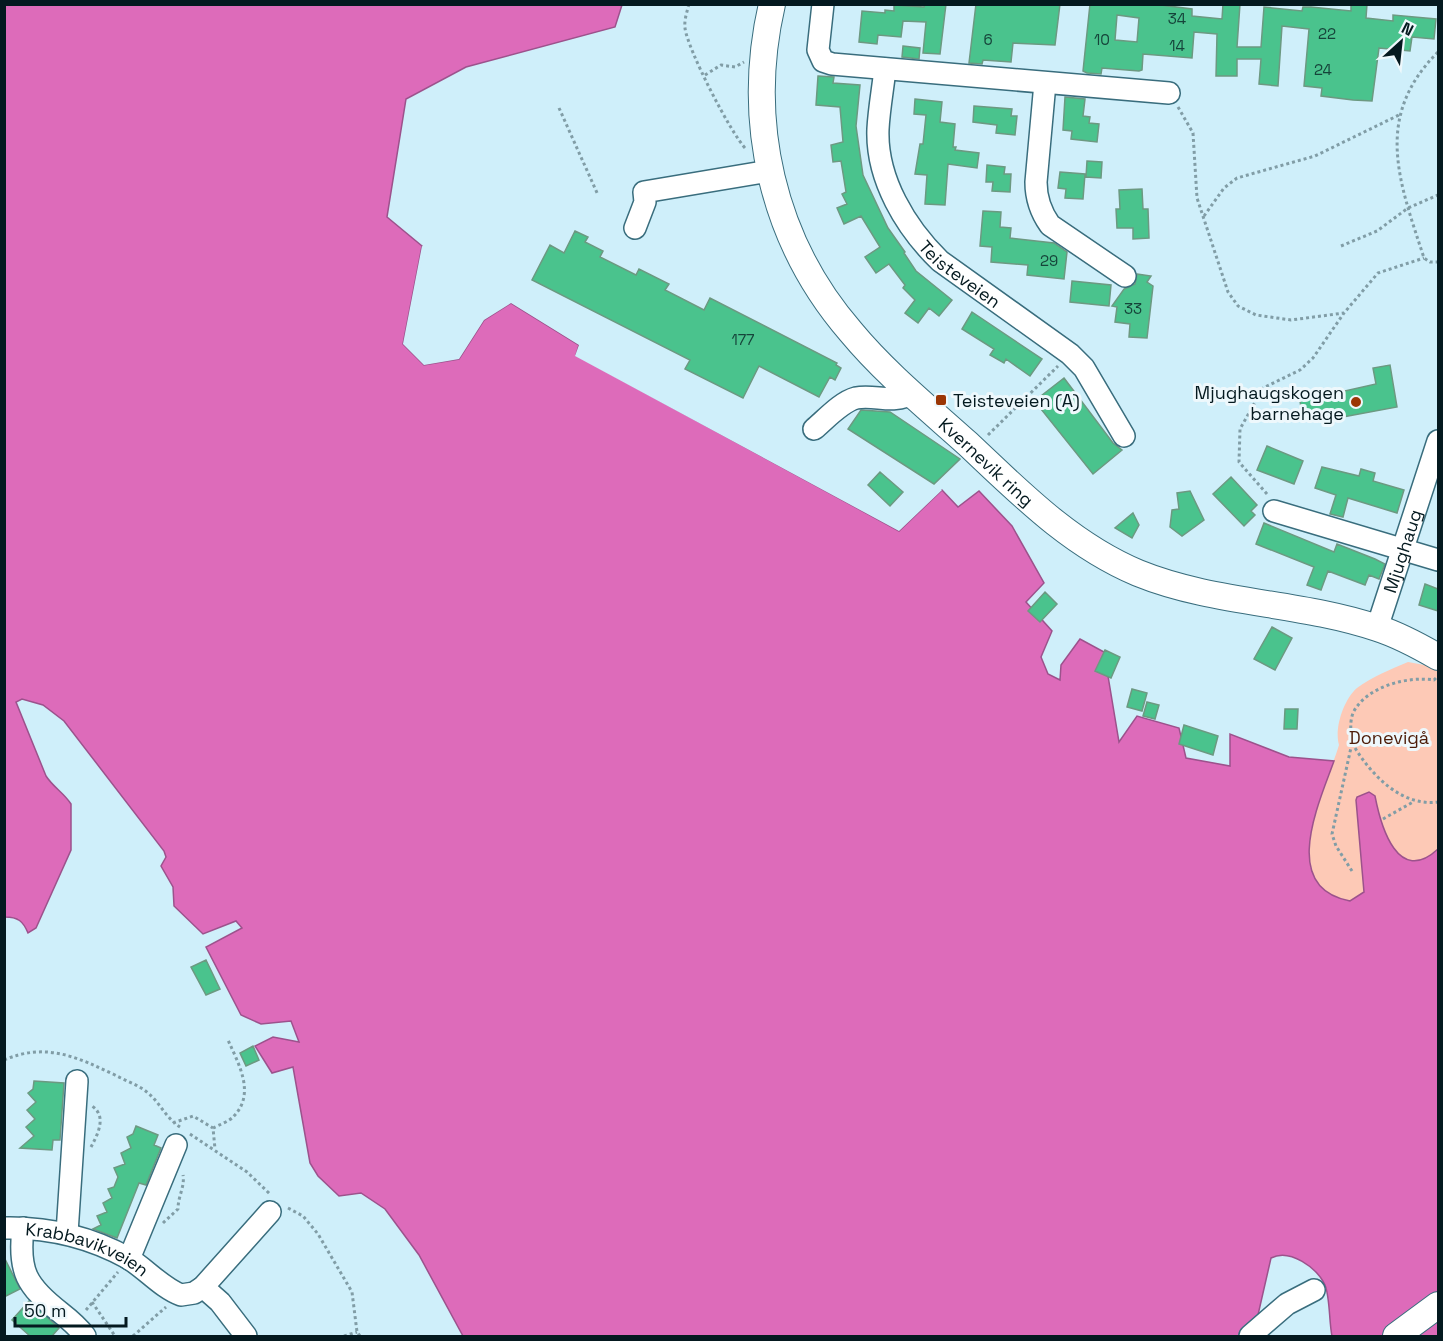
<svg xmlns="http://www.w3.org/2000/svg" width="1443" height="1341" viewBox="0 0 1443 1341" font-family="'Space Grotesk',sans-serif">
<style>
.green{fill:#fdc9b6}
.water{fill:#dd6bba;stroke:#9c528c;stroke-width:1.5}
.pier{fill:#cfeffa}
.building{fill:#4ac38d;stroke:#6c9981;stroke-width:1.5;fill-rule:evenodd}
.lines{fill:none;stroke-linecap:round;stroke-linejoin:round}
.minor-casing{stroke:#396d7d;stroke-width:24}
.major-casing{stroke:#396d7d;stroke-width:28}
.path{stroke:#819da6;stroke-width:3;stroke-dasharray:3 3;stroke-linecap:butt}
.minor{stroke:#fff;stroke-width:21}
.major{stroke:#fff;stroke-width:26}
.poi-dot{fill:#9b3605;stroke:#eef8fc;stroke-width:2}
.labels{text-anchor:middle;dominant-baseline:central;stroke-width:6;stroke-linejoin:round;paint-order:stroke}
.number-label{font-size:15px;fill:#16443a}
.street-label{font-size:18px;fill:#04191f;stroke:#eef8fc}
.poi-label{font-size:18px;fill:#04191f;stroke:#eef8fc;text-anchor:end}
.park-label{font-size:18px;fill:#4c1c08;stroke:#eef8fc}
</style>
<rect width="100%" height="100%" fill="#cfeffa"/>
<!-- green -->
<path class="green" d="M1408,662L1430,666L1438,672V849C1398,886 1381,828 1375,796L1356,800L1364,892L1350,901C1273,886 1326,789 1339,745C1334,728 1344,699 1357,688C1372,677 1391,669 1408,662Z"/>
<!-- water -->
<path class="water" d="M5,5H622L615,27L466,67L406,99L387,217L422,246L403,344L424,365L459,359L484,320L511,303L579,345L576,355L899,531L942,490L958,507L979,491L1012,526L1044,583L1026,602L1052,631L1041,657L1048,674L1060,680L1061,665L1080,639L1104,652L1119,742L1137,716L1179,728L1186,758L1230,766V734L1289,757L1334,761C1319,803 1279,888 1350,901L1364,892L1356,800L1357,797L1369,792L1375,796C1381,827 1398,886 1438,849V1336H1332C1329,1322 1330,1297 1325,1285C1317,1268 1290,1248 1271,1258L1258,1315L1244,1336H463L419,1255L385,1209L361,1193L339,1196L318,1176L310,1163L293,1067L272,1073L255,1046L273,1037L299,1042L291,1021L261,1024L241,1015L206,947L242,928L236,921L203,934L174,906L173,887L161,866L166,857L164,851L64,721L43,705L22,699L16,702L46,776C53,787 64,793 71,804V850L36,928L28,933C23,921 18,917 5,917Z"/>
<!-- pier -->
<path class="pier" d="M422,246L425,247L406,343L425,362L457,356L482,318L511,300L581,343L579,354L899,528L939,489L942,490L899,531L575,356L579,345L511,303L484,320L459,359L424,365L403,344Z"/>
<!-- building -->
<path class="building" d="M925,4H946L940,54L923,53L926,22L903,21L901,37L878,35L877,44L859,42L862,11L885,13V10L894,11V5L924,7Z
M976,4H1060L1055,45L1013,43L1011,62L983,60L982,64L969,63Z
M1090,4H1153L1192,9V16L1222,19L1223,4H1240L1237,47H1261L1264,7L1302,11L1303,7H1311L1351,11V4H1367L1366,18L1393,21V15L1436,19L1434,39L1412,37L1410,51L1379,48L1372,101L1353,100L1321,96L1322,88L1304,86L1309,29L1282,26L1278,86L1259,84L1261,59H1237V76H1216L1217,34L1194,32L1192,58L1143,54L1142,70L1139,71L1102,68L1101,74L1087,73L1083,71ZM1117,15L1139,18L1137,42L1115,40Z
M903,46L920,48L919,59L902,57Z
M818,76L834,77L833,83L860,85L856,126L863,175L888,228L905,252L904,253L916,271L952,300L939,316L929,308L918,323L905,313L915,300L903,288L905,285L889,264L876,273L865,257L880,247L861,216L844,224L837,208L847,204L842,194L846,192L841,161L833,162L831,145L843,142L840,107L816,105Z
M1065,97L1085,99L1083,116L1090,117L1089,123L1099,124L1097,142L1071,139L1072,131L1063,130Z
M915,99L942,102L940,122L955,124L953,147H956L955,150L979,153L977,168L948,164L945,205L925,204L927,175L915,174L920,144H923L926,115L914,114Z
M974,106L1012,109L1011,116H1017L1015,135L996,133L997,125L973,122Z
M1087,161L1102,162L1101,178L1086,177Z
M987,165L1005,167L1004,174H1011L1010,192L992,191L993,182H986Z
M1060,172L1085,174L1083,199L1065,198L1066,189L1058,188Z
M1142,189L1143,209H1148L1149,238L1133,239V228H1117L1116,209H1120L1119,190Z
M983,211L1001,212L1000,227L1011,228L1010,238L1054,243L1067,252L1064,279L1027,275L1028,265L991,262L992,247L980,246Z
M575,231L588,237L585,242L603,251L600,257L636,275L639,269L669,284L665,290L704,310L710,298L837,363L836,365L841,368L835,380L830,377L819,397L759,366L743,398L685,369L690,360L532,280L550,245L564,253Z
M1137,274L1151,276L1147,282L1153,286L1147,338L1129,337L1130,324L1115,322L1117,307L1112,306L1124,289L1135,284Z
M1072,281L1111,285L1109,306L1070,302Z
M972,312L1042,359L1030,376L1006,359L1004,363L990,355L994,349L962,329Z
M1390,365L1397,407L1327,420L1320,417L1303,420L1300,401L1376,384L1373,368Z
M1064,378L1113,443L1122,450L1093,474L1037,404V399Z
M861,410L890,412L960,459L934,484L848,429Z
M1267,446L1303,461L1294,484L1257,470Z
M1322,467L1359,476L1361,469L1375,473L1373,481L1404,490L1397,513L1348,498L1343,517L1330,514L1336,495L1315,488Z
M880,472L903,492L890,506L868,485Z
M1231,477L1257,505L1251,511L1255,515L1244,526L1213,494Z
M1190,491L1204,520L1182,536L1170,527L1172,510L1179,509L1177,493Z
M1133,513L1139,525L1132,538L1115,528Z
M1264,523L1334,552L1337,544L1375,559L1385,564L1379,579L1369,575L1365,585L1328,571L1321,590L1307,585L1314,567L1256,544Z
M1425,584L1438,589V611L1419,605Z
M1045,592L1057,604L1040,622L1028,611Z
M1272,627L1292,638L1275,670L1254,659Z
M1105,650L1120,657L1111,678L1095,671Z
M1132,689L1147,693L1142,711L1127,707Z
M1147,702L1159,705L1155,719L1143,716Z
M1285,709H1298L1297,729H1284Z
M1184,725L1218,736L1213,755L1179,744Z
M206,960L220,989L206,995L191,967Z
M253,1046L259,1060L246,1066L240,1053Z
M34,1081L64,1083L60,1140H53L52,1150L20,1148L34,1136L26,1127L35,1119L27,1110L36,1102L28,1093L33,1089Z
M136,1126L158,1135L154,1145L161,1148L146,1185L139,1183L117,1238L93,1229L101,1225L97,1216L107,1212L103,1203L112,1198L108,1189L114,1187L118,1177L114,1168L125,1164L121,1153L131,1148L127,1137L133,1134Z
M4,1257L20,1289L4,1297Z
M29,1301L59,1328L52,1336H30L12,1320Z"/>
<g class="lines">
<!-- minor casing -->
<g class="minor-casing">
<g id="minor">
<path d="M823,4L818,50L823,61L832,64L1169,93"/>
<path id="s1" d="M885,69C883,88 879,109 878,129C876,179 906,228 940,261L1070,354L1084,368L1124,436"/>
<path d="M1045,83L1036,182C1036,198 1040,211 1050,225L1125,276"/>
<path d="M635,228L645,202L644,192L769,171"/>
<path d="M814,429C826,419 841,402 856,398C875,394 894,405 912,393"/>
<path d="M1274,511L1438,560"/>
<path id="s2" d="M1377,628L1438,441"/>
<path id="s3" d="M4,1228C48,1227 90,1237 128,1258C146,1269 162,1288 181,1295L194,1293L203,1287L270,1212"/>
<path d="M23,1228C18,1271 26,1286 61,1313C70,1320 78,1327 85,1336"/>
<path d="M67,1233L77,1081"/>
<path d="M129,1259L176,1145"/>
<path d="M203,1287L220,1302L246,1336"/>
<path d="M1250,1336L1287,1304L1314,1290"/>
</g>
</g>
<!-- major casing -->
<g class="major-casing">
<g id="major">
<path id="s4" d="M772,4C745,121 772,241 851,332C885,373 928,408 968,444C1020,493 1071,545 1138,573C1214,604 1300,602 1377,628C1399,635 1419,646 1438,657"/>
<path d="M1396,1336L1438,1305"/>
</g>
</g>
<!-- path -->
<path class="path" d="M689,4C687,12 684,20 685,28C687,48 731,134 746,149
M1438,52C1373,117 1399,181 1424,258L1430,262H1438
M705,75L721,65L735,67L744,62
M1178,107L1193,133L1197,198L1228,292L1238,306L1256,315L1291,320L1344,313L1378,273L1424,258
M559,108L598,195
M1204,216L1224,188L1237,178L1315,156L1399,115
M1341,246L1377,231L1408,208L1438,195
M988,435L1058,366
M1267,494L1239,462L1240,429L1263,388L1300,370L1313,358L1344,313
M1352,743C1370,774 1401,807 1438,802
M1383,819L1413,802
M1352,871L1336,846L1332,834L1352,743C1351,732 1349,721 1354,711C1368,686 1408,676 1434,680L1437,677
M4,1060C46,1042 77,1057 115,1075C126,1081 139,1085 148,1093C160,1103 166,1118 180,1127
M173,1123L193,1116L213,1128L215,1149
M213,1128C219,1125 230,1121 234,1116C256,1093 238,1063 228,1040
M190,1134L247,1172L271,1195
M91,1147C98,1134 107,1116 92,1106
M288,1208L303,1216L318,1234L352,1292L357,1332L360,1336
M163,1223L178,1209C178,1196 185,1187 183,1175
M92,1302L115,1336
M86,1310L118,1272
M133,1336L166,1307
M344,1336L357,1332"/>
<!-- minor -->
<use href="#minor" class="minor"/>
<!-- major -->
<use href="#major" class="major"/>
</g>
<!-- markers -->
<g class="poi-dot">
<rect x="935" y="394" width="12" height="12" rx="3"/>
<circle cx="1356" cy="402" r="6"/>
</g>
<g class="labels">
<!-- number labels -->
<g class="number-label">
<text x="1177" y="18">34</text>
<text x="1327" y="33">22</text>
<text x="988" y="39">6</text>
<text x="1102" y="39">10</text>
<text x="1177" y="45">14</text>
<text x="1323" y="69">24</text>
<text x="1049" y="260">29</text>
<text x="1133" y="308">33</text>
<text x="743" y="339">177</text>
</g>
<!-- street labels -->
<g class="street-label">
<text stroke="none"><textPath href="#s1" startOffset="234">Teisteveien</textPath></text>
<text stroke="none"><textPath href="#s4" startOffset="538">Kvernevik ring</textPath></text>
<text stroke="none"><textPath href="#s2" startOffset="81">Mjughaug</textPath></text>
<text stroke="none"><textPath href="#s3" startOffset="87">Krabbavikveien</textPath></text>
</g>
<!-- poi labels -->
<g class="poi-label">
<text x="1344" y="392">Mjughaugskogen<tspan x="1344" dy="21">barnehage</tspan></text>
<text x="953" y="400" text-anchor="start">Teisteveien (A)</text>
</g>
<!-- park labels -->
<g class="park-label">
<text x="1389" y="737">Donevigå</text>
</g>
</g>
<!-- border -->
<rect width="1443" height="1341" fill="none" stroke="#04191f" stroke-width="12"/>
<!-- north arrow -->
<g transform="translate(1401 42) rotate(27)" stroke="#eef8fc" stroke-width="4.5" paint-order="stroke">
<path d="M0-4.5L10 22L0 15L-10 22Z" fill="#04191f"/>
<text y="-9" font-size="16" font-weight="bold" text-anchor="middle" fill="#04191f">N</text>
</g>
<!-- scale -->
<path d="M15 1317v9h111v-9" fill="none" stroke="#04191f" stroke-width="3"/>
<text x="24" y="1317" font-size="18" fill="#04191f" stroke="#eef8fc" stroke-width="4.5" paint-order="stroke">50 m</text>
</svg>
